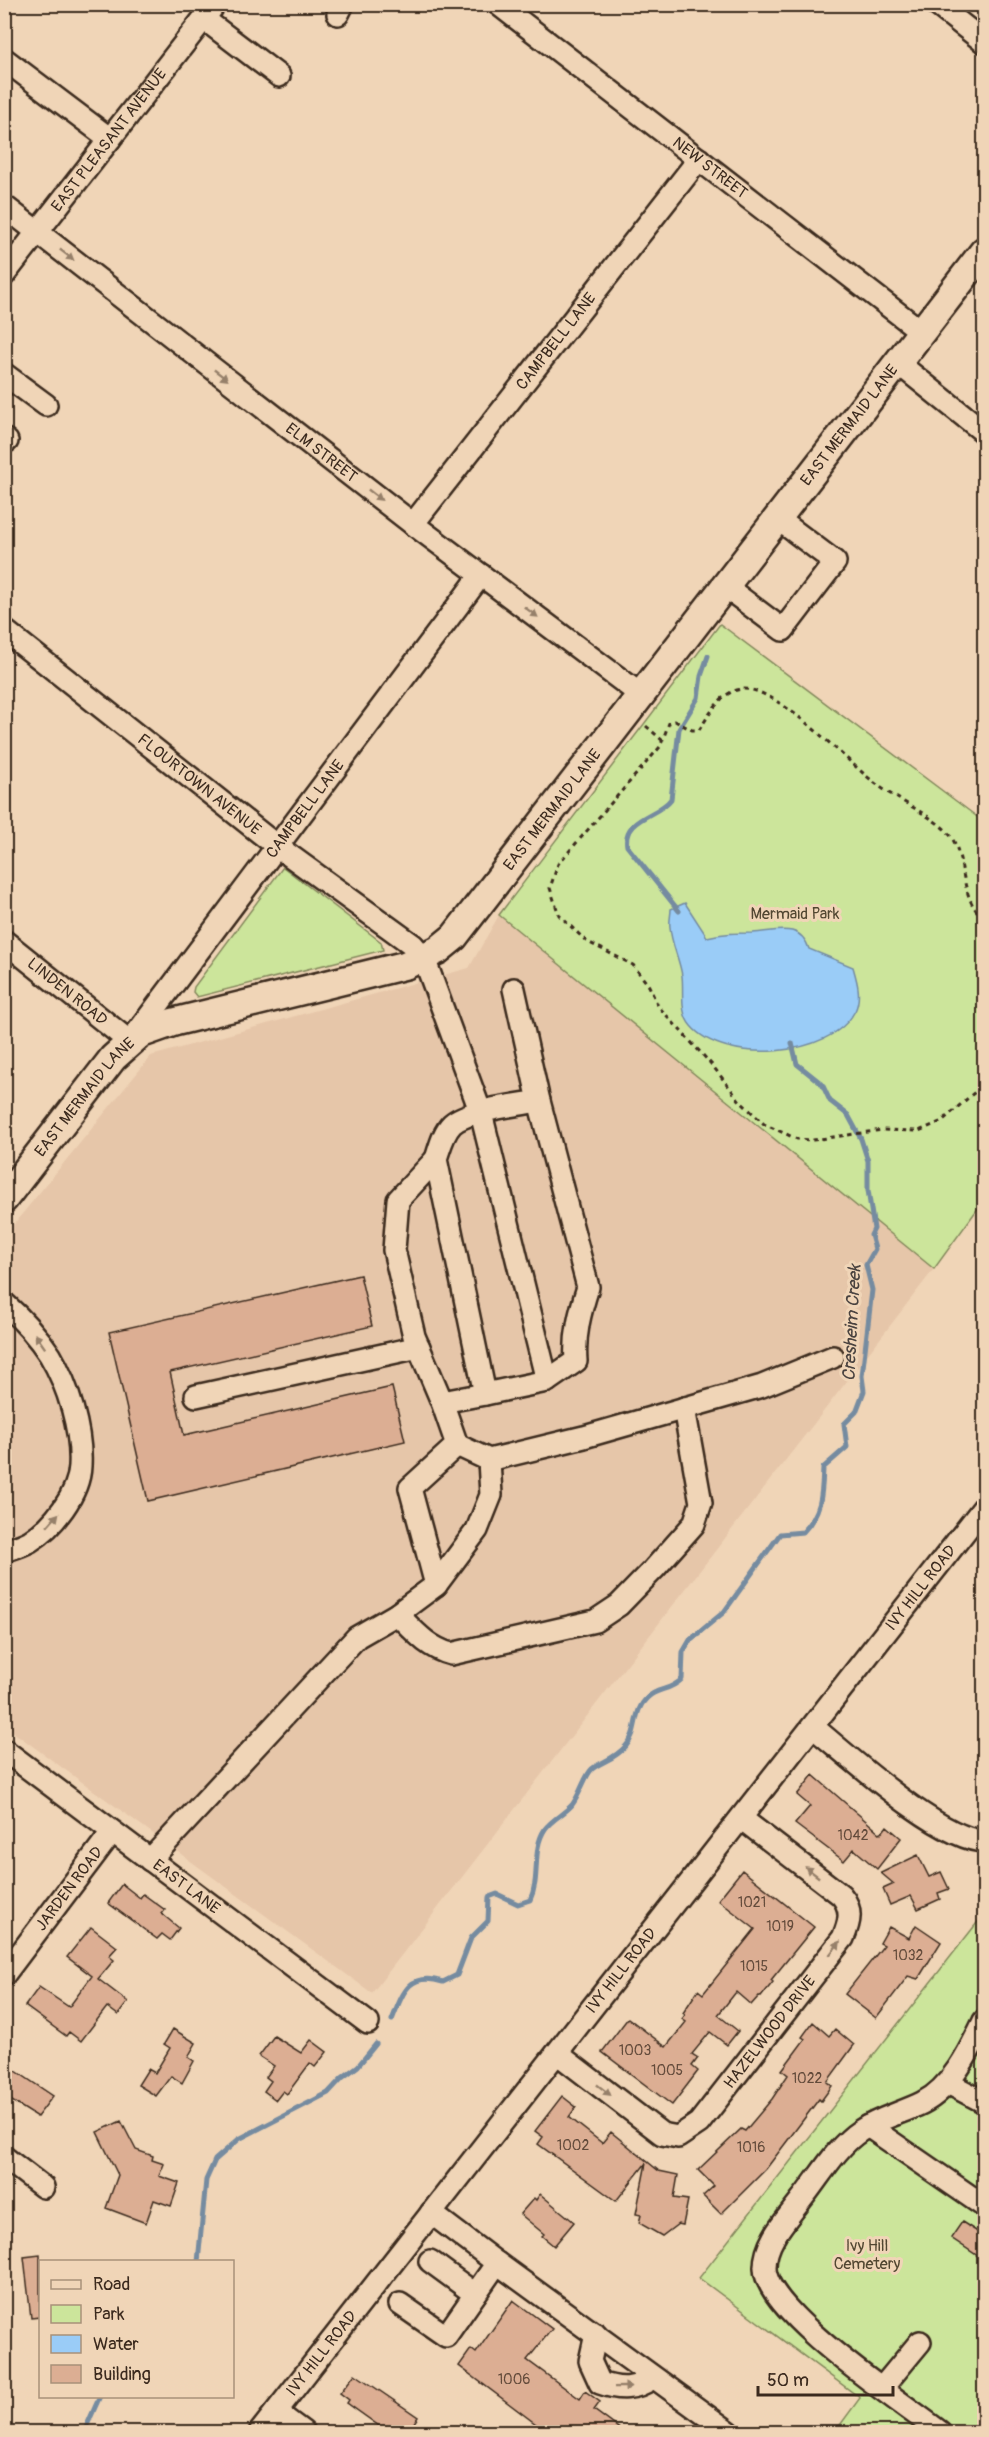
<svg xmlns="http://www.w3.org/2000/svg" width="989" height="2437" viewBox="0 0 989 2437" font-family="Pangolin,sans-serif">
<style>
.built{fill:#e6c6a9}
.green{fill:#cce59b;stroke:#84885c;stroke-width:1.5}
.water{fill:#9accf7;stroke:#748ba0;stroke-width:1.5}
.lines{fill:none;stroke-linecap:round;stroke-linejoin:round}
.stream{stroke:#748ba0;stroke-width:5}
.building{fill:#dcae93;stroke:#3b2a1e;stroke-width:1.5}
.minor-casing{stroke:#3b2a1e;stroke-width:26}
.major-casing{stroke:#3b2a1e;stroke-width:32}
.path{stroke:#3b2a1e;stroke-width:3;stroke-dasharray:4.5 4.5;stroke-linecap:butt}
.minor{stroke:#f0d5b7;stroke-width:21}
.major{stroke:#f0d5b7;stroke-width:27}
.oneway{fill:#96806a}
.labels{text-anchor:middle;dominant-baseline:central;stroke-width:6;stroke-linejoin:round;paint-order:stroke}
.number-label{font-size:14px;fill:#634b3b}
.street-label{font-size:16px;fill:#3b2a1e;stroke:#f0d5b7}
.park-label{font-size:16px;fill:#514631;stroke:#f0d5b7}
.water-label{font-size:18px;font-style:italic;fill:#49423f;stroke:#f0d5b7}
</style>
<rect width="100%" height="100%" fill="#f0d5b7"/>
<filter id="ink" filterUnits="userSpaceOnUse"><feTurbulence type="fractalNoise" baseFrequency=".0167" numOctaves="2"/><feDisplacementMap in="SourceGraphic" scale="12" xChannelSelector="R" yChannelSelector="G"/><feConvolveMatrix kernelMatrix="1 2 1 2 8 2 1 2 1" color-interpolation-filters="sRGB"/></filter>
<g filter="url(#ink)">
<!-- built -->
<path class="built" d="M499,915L934,1269L372,1993L5,1726V1235L151,1056L469,968Z"/>
<!-- green -->
<path class="green" d="M720,624L984,822V1200L934,1269L499,915Z
M283,867L381,942L383,950L197,997L193,992L194,987Z
M984,1914V2432H835L860,2398L699,2278Z"/>
<!-- water -->
<path class="water" d="M685,903L707,937C723,933 737,933 753,933C775,932 800,921 809,949L853,967C857,981 862,997 855,1011C831,1058 724,1065 691,1026C679,1012 684,992 682,976C680,960 671,944 670,927C669,921 671,915 671,909Z"/>
<g class="lines">
<!-- stream -->
<path class="stream" d="M679,911L627,846C622,818 659,816 671,799L679,729L698,698L701,676L708,656
M392,2020C403,1992 409,1971 443,1982L457,1975L471,1938L488,1921L489,1897L497,1894L518,1904L530,1900C541,1877 531,1850 545,1829C552,1819 564,1814 572,1805C580,1795 585,1775 592,1769C602,1761 614,1760 626,1746C639,1731 632,1712 647,1698C658,1687 669,1692 682,1679L683,1652L690,1640L724,1612L780,1534L803,1532C822,1512 822,1495 823,1468L847,1447L844,1424L856,1412L864,1391L862,1376L872,1290L866,1265L875,1249L871,1235L874,1229L868,1190V1161L861,1139L848,1115L830,1101L822,1084L797,1064L792,1043
M198,2262L206,2180L215,2160L239,2139L328,2093L342,2078L358,2066L376,2044
M84,2432L100,2396"/>
</g>
<!-- building -->
<path class="building" d="M360,1275L372,1326L170,1372L184,1435L392,1387L405,1441L148,1501L109,1332Z
M813,1775L881,1834L887,1826L901,1838L877,1869L854,1849L844,1861L795,1824L810,1806L797,1795Z
M918,1855L929,1877L941,1872L949,1889L938,1893L940,1899L918,1909L911,1896L890,1905L883,1889L894,1884L881,1873Z
M742,1870L814,1927L771,1980L773,1982L761,1997L759,1996L751,2005L736,1992L718,2015L738,2031L727,2045L710,2032L692,2054L698,2058L692,2066L698,2071L672,2105L602,2052L628,2018L666,2047L686,2022L682,2019L685,2015L683,2013L698,1990L703,1994L755,1929L718,1900Z
M122,1884L140,1898L143,1894L165,1910L162,1914L179,1928L170,1940L162,1934L157,1939L108,1903Z
M916,1925L941,1942L918,1979L908,1976L876,2018L845,1994L884,1945L880,1943L889,1927L909,1938Z
M91,1927L117,1947L109,1956L114,1960L98,1979L128,2002L118,2015L107,2007L81,2041L69,2032L66,2036L25,2006L39,1987L69,2007L92,1976L67,1957Z
M813,2022L829,2036L835,2029L854,2045L827,2082L832,2086L821,2101L819,2099L766,2169L721,2214L703,2196L714,2186L698,2170L741,2129L745,2131L772,2099L788,2075L782,2070L805,2039L802,2037Z
M173,2029L196,2043L188,2057L194,2061L182,2083L171,2076L156,2096L138,2085L148,2069L155,2073L170,2048L164,2044Z
M274,2036L301,2053L311,2040L327,2052L315,2067L310,2063L287,2094L283,2091L276,2100L264,2091L271,2081L266,2077L274,2066L259,2056Z
M4,2063L53,2096L37,2117L4,2096Z
M562,2096L576,2107L569,2117L602,2143L611,2132L659,2171L678,2175L674,2198L688,2200L683,2225L678,2224L662,2236L639,2223L641,2215L636,2214L646,2163L616,2201L538,2144L543,2137L535,2131Z
M121,2121L136,2150L153,2156L152,2160L164,2164L159,2176L179,2183L171,2206L154,2200L146,2223L106,2208L118,2175L97,2132Z
M540,2194L574,2222L554,2246L542,2236L544,2234L520,2214L534,2198L536,2200Z
M962,2222L984,2236V2260L951,2238Z
M40,2255V2317L31,2318L24,2257Z
M513,2300L552,2329L527,2360L580,2399L585,2391L600,2402L594,2410L625,2433H548L459,2366L471,2349L476,2353Z
M355,2374L418,2417L407,2433H389L347,2403L349,2400L340,2393Z"/>
<g class="lines">
<!-- minor casing -->
<g class="minor-casing">
<g id="minor">
<path id="s1" d="M498,4L922,332"/>
<path d="M936,4L984,42"/>
<path d="M338,14L343,4"/>
<path d="M204,19L279,76"/>
<path d="M4,59L110,139"/>
<path id="s2" d="M4,206L413,524L641,695"/>
<path id="s3" d="M4,275L215,4"/>
<path d="M898,363L984,432"/>
<path d="M4,374L46,405"/>
<path d="M4,439L7,441"/>
<path id="s4" d="M413,524L699,159"/>
<path d="M726,587L783,630L835,562L778,519"/>
<path id="s5" d="M4,630L278,847L413,945L424,958L481,1113L547,1381L485,1394L436,1159C440,1147 443,1133 452,1124C467,1110 518,1105 539,1101L514,989"/>
<path id="s6" d="M4,941L130,1042L481,575"/>
<path d="M539,1101L588,1287C580,1312 574,1335 576,1361L547,1381"/>
<path d="M436,1159L398,1200L394,1250L414,1336L442,1402L485,1394"/>
<path d="M4,1303C22,1319 37,1335 50,1355C68,1385 82,1431 80,1466C79,1494 53,1527 30,1541C23,1545 13,1548 4,1551"/>
<path d="M196,1396L419,1347"/>
<path d="M457,1445L489,1460L584,1437L762,1386L833,1357"/>
<path d="M436,1585L477,1530L491,1495L489,1460"/>
<path d="M397,1614C414,1631 428,1648 451,1654L595,1621L619,1605L654,1569L694,1524L701,1503L684,1408"/>
<path d="M813,1727C850,1757 940,1840 984,1841"/>
<path id="s7" d="M4,1750L368,2023"/>
<path d="M150,1860L357,1637L397,1614L436,1585L410,1488L457,1445L442,1402"/>
<path id="s8" d="M4,1975L112,1832"/>
<path id="s9" d="M558,2054L662,2134L678,2137L699,2123L843,1938C850,1922 853,1909 841,1895L742,1819"/>
<path d="M948,2083L984,2102"/>
<path d="M868,2126L984,2206"/>
<path d="M4,2157L43,2187"/>
<path d="M430,2261L475,2294"/>
<path d="M497,2263L729,2432"/>
<path d="M400,2304L446,2336L497,2263L431,2213"/>
<path d="M596,2334L590,2361L600,2383C620,2390 635,2390 653,2378"/>
<path d="M882,2388L920,2342"/>
<path d="M276,2412L303,2432"/>
<path id="s10" d="M260,2432L984,1507"/>
<path d="M940,2432C903,2403 764,2312 765,2267C765,2241 787,2219 801,2200C819,2178 836,2147 860,2131C879,2118 902,2113 922,2103C952,2088 970,2050 984,2021"/>
</g>
</g>
<!-- major casing -->
<g class="major-casing">
<g id="major">
<path id="s11" d="M4,1199L113,1058L140,1034L174,1022L406,965L438,950L454,937L984,251"/>
</g>
</g>
<!-- path -->
<path class="path" d="M646,726L663,741
M984,918C959,900 967,858 950,835C937,818 897,800 879,786C847,763 781,689 744,689C722,689 710,714 699,730H692L675,721L669,723L660,747L558,864L550,888L559,915L586,941L633,965L649,986L658,1006L712,1065L740,1101L764,1124L797,1139L813,1140L882,1130L919,1131L942,1121L984,1084"/>
<!-- minor -->
<use href="#minor" class="minor"/>
<!-- major -->
<use href="#major" class="major"/>
</g>
<!-- one-way arrows -->
<defs><path id="oneway-solid" d="M-6-.8H1V-3.2L6.5 0L1 3.2V.8H-6Z" transform="scale(1.5)"/></defs>
<g class="oneway">
<use href="#oneway-solid" transform="translate(67 255) rotate(38)"/>
<use href="#oneway-solid" transform="translate(221 375) rotate(38)"/>
<use href="#oneway-solid" transform="translate(375 495) rotate(38)"/>
<use href="#oneway-solid" transform="translate(531 612) rotate(37)"/>
<use href="#oneway-solid" transform="translate(40 1341) rotate(-125)"/>
<use href="#oneway-solid" transform="translate(53 1520) rotate(-49)"/>
<use href="#oneway-solid" transform="translate(812 1872) rotate(-142)"/>
<use href="#oneway-solid" transform="translate(835 1948) rotate(-52)"/>
<use href="#oneway-solid" transform="translate(604 2090) rotate(38)"/>
<use href="#oneway-solid" transform="translate(623 2387) rotate(-1)"/>
</g>
</g>
<g class="labels">
<!-- number labels -->
<g class="number-label">
<text x="853" y="1835">1042</text>
<text x="752" y="1902">1021</text>
<text x="780" y="1926">1019</text>
<text x="908" y="1955">1032</text>
<text x="754" y="1966">1015</text>
<text x="635" y="2050">1003</text>
<text x="667" y="2070">1005</text>
<text x="807" y="2078">1022</text>
<text x="573" y="2145">1002</text>
<text x="751" y="2147">1016</text>
<text x="514" y="2379">1006</text>
</g>
<!-- street labels -->
<g class="street-label">
<text stroke="none"><textPath href="#s3" startOffset="171">EAST PLEASANT AVENUE</textPath></text>
<text stroke="none"><textPath href="#s1" startOffset="268">NEW STREET</textPath></text>
<text stroke="none"><textPath href="#s4" startOffset="232">CAMPBELL LANE</textPath></text>
<text stroke="none"><textPath href="#s11" startOffset="1192">EAST MERMAID LANE</textPath></text>
<text stroke="none"><textPath href="#s2" startOffset="402">ELM STREET</textPath></text>
<text stroke="none"><textPath href="#s5" startOffset="249">FLOURTOWN AVENUE</textPath></text>
<text stroke="none"><textPath href="#s6" startOffset="453">CAMPBELL LANE</textPath></text>
<text stroke="none"><textPath href="#s11" startOffset="706">EAST MERMAID LANE</textPath></text>
<text stroke="none"><textPath href="#s6" startOffset="81">LINDEN ROAD</textPath></text>
<text stroke="none"><textPath href="#s11" startOffset="130">EAST MERMAID LANE</textPath></text>
<text stroke="none"><textPath href="#s10" startOffset="1072">IVY HILL ROAD</textPath></text>
<text stroke="none"><textPath href="#s7" startOffset="228">EAST LANE</textPath></text>
<text stroke="none"><textPath href="#s8" startOffset="108">JARDEN ROAD</textPath></text>
<text stroke="none"><textPath href="#s10" startOffset="586">IVY HILL ROAD</textPath></text>
<text stroke="none"><textPath href="#s9" startOffset="288">HAZELWOOD DRIVE</textPath></text>
<text stroke="none"><textPath href="#s10" startOffset="100">IVY HILL ROAD</textPath></text>
</g>
<!-- park labels -->
<g class="park-label">
<text x="795" y="914">Mermaid Park</text>
<text x="867" y="2246">Ivy Hill<tspan x="867" dy="18">Cemetery</tspan></text>
</g>
<!-- water labels -->
<g class="water-label">
<text transform="translate(852 1323) rotate(-87)">Cresheim Creek</text>
</g>
</g>
<!-- margin -->
<rect width="989" height="2437" fill="none" stroke="#f0d5b7" stroke-width="24"/>
<rect x="12" y="12" width="965" height="2413" fill="none" stroke="#3b2a1e" stroke-width="2" filter="url(#ink)"/>
<!-- legend -->
<rect x="39" y="2260" width="195" height="138" fill="#f0d5b7" stroke="#a8917a" stroke-width="1.5"/>
<rect x="51" y="2280" width="30" height="9" fill="#f0d5b7" stroke="#a8917a" stroke-width="1.5"/>
<text x="93" y="2290" font-size="18" fill="#3b2a1e">Road</text>
<rect x="51" y="2305" width="30" height="18" fill="#cce59b" stroke="#a8917a" stroke-width="1.5"/>
<text x="93" y="2320" font-size="18" fill="#3b2a1e">Park</text>
<rect x="51" y="2335" width="30" height="18" fill="#9accf7" stroke="#a8917a" stroke-width="1.5"/>
<text x="93" y="2350" font-size="18" fill="#3b2a1e">Water</text>
<rect x="51" y="2365" width="30" height="18" fill="#dcae93" stroke="#a8917a" stroke-width="1.5"/>
<text x="93" y="2380" font-size="18" fill="#3b2a1e">Building</text>
<!-- scale -->
<path d="M758 2386v9h135v-9" fill="none" stroke="#3b2a1e" stroke-width="3"/>
<text x="767" y="2386" font-size="18" fill="#3b2a1e" stroke="#f0d5b7" stroke-width="4.5" paint-order="stroke">50 m</text>
</svg>
